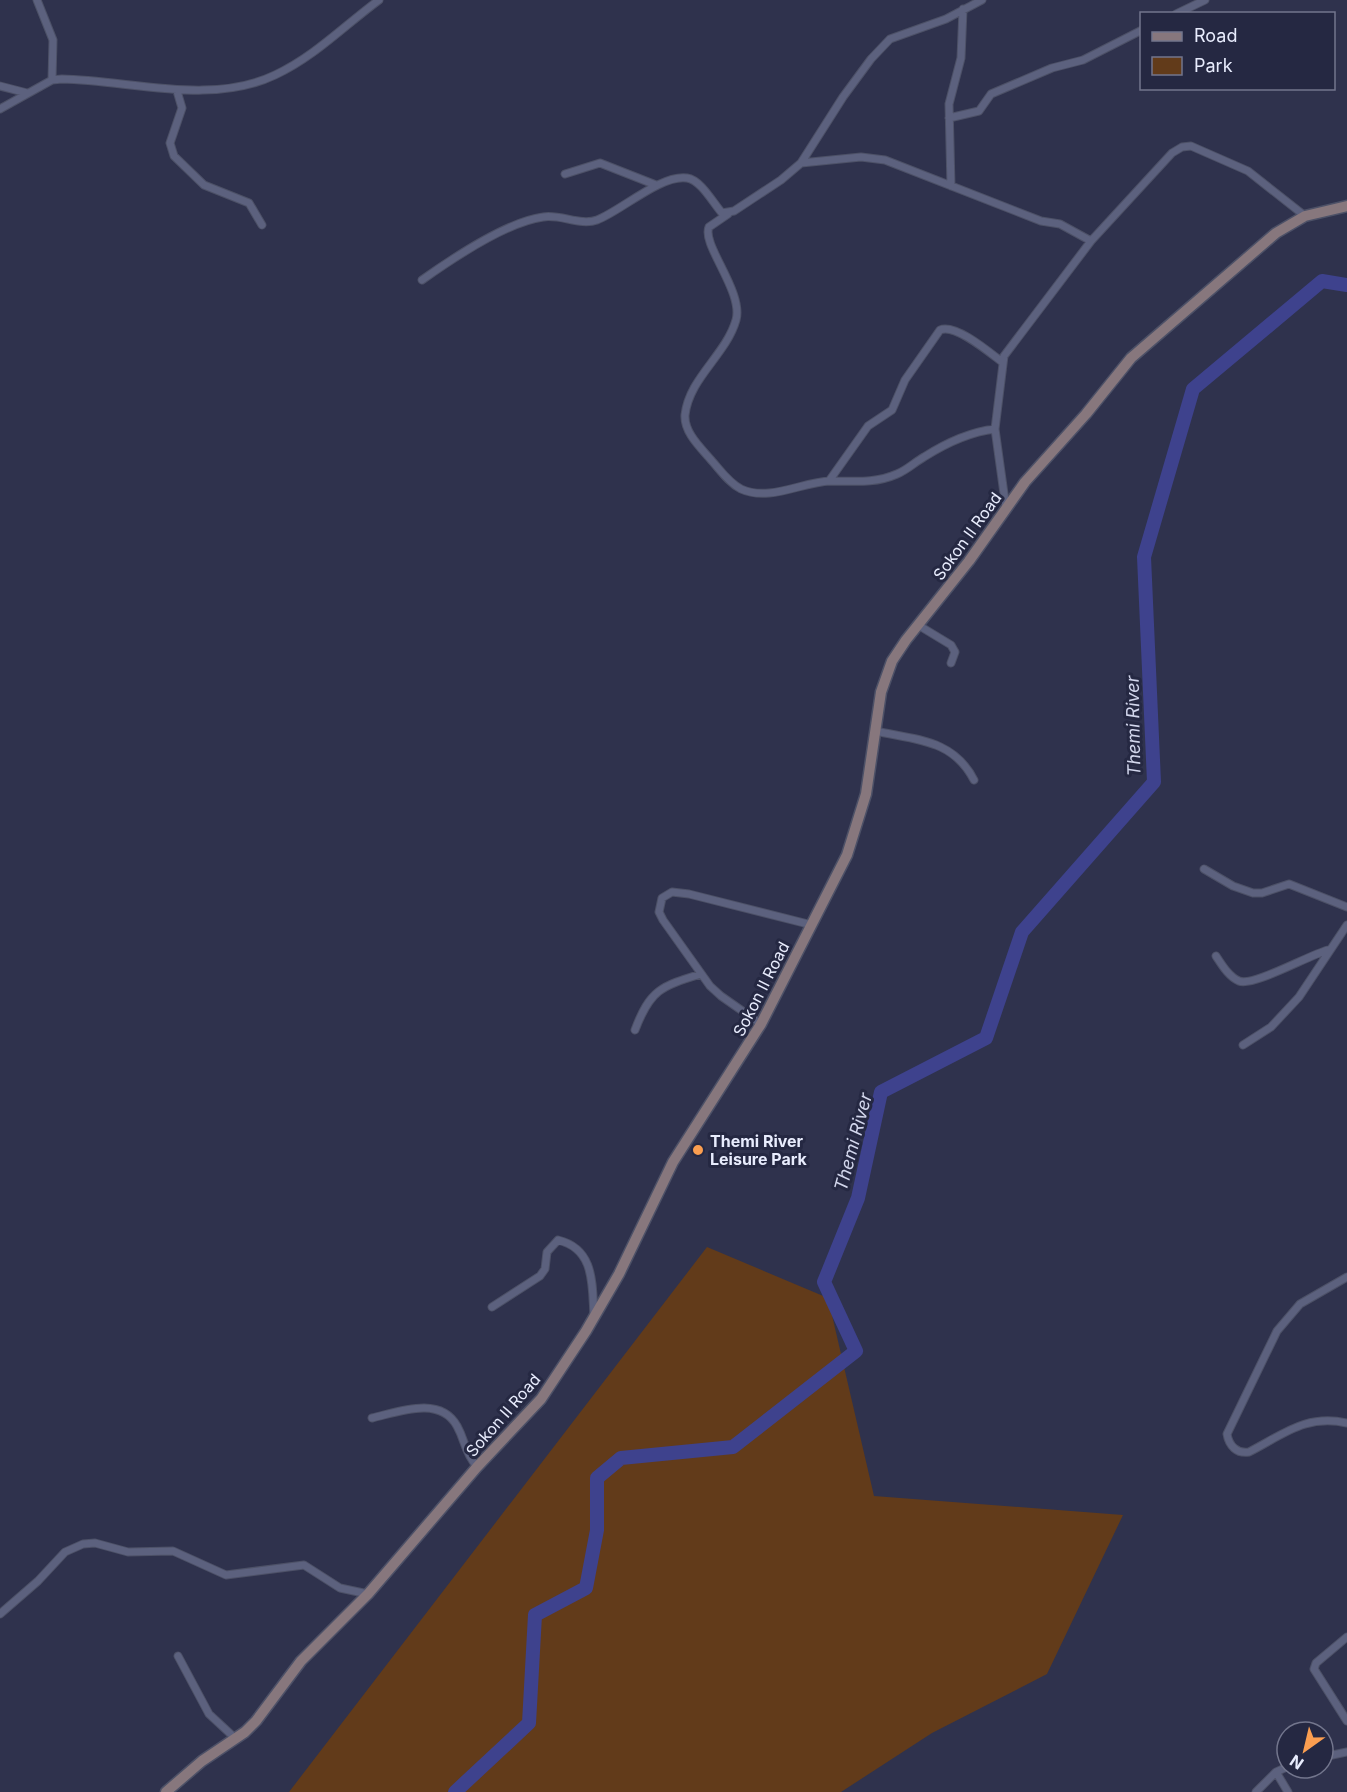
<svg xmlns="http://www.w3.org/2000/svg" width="1347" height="1792" viewBox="0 0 1347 1792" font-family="Inter,sans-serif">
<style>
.green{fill:#623b1a}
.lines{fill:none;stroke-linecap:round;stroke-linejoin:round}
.river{stroke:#3e428d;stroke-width:14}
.street-casing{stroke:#4d5167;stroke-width:9}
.secondary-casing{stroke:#4d5167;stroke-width:13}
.street{stroke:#5c617e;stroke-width:7}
.secondary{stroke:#87777d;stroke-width:10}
.poi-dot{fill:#fb9e50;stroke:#252842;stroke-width:2}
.labels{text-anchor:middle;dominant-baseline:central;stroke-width:6;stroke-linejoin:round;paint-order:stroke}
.street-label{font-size:16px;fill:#e8ecfd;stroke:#252842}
.poi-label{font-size:16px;font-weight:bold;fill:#e8ecfd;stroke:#252842;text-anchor:start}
.water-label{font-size:18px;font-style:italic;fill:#d2d6ec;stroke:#252842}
</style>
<rect width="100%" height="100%" fill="#2f324d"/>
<!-- green -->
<path class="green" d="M707,1247L828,1298L874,1496L1123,1515L1047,1674L932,1733L841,1792H289Z"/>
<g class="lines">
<!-- river -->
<path class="river" d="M455,1792L529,1723L535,1615L586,1588L597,1530V1478L621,1458L733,1447L856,1351L824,1282L858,1198L881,1092L986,1038L1022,932L1154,782L1144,557L1193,389L1322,281L1347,285"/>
<!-- street casing -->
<g class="street-casing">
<path id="street" d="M37,0L53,40L52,80
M1176,14L1205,0
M0,86L27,93
M177,91L182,108L170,143L174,156L204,185L249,203L262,225
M0,109L52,80L62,79C130,80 210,106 275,75C314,57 345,25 379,0
M949,118L979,111L991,94L1052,68L1083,60L1142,30
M801,163L861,157L885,160L1041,221L1060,224L1091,241
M565,174L600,163L656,185
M951,186L949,104L961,58L963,9
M728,214L709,227C701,244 744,292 736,320C726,355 689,378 685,415C684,433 701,448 712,461C720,470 729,483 741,489C769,502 802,482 830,481C854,481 874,484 897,474C907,470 915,462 924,457C946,443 969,432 995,429
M422,280C453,258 506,222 543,217C561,214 580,226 597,220C621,211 661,174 687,178C701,180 713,203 722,213L734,211L781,180L801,163L843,97L871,59L890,39L946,19L982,0
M829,481L868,426L892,410L905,380L940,330C955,323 989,352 1002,362
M1006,508L995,429L1004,356L1091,241L1172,153L1182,147L1191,146L1248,171L1305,216
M918,625L951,645L955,652L951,663
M875,731C916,740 953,739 974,780
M1204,869L1233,886L1253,893H1262L1289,884L1347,907
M1216,956C1222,965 1229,977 1239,981C1253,987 1309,955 1328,950
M761,1024L721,996L710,986L663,920L659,912L662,898L672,892L689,894L812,925
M635,1030C650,990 661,986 701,974
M1243,1045L1271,1027L1299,997L1347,925
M1347,1277L1300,1304L1277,1331L1227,1434C1229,1446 1237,1454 1249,1452C1284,1434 1306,1414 1347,1423
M492,1307L540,1276L545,1269L547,1252L558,1240C595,1249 592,1284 594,1316
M372,1418C398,1412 440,1395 457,1426C466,1442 463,1449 477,1467
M0,1614L38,1581L65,1552L83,1544L95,1543L128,1552L173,1551L226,1575L304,1565L340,1588L368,1594
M1347,1637L1316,1663L1314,1669L1347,1721
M178,1656L209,1714L236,1739
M1323,1757L1347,1752
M1276,1772L1288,1792
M1256,1792L1276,1772L1287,1767"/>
</g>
<!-- secondary casing -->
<g class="secondary-casing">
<path id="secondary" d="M166,1792L202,1761L245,1732L256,1721L301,1661L368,1594L477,1467L541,1399L586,1331L619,1274L673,1162L761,1024L847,855L866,794L881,692L892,661L906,640L969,561L1025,482L1086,414L1131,358L1276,233L1305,216L1347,206"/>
</g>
<!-- street -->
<use href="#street" class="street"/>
<!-- secondary -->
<use href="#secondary" class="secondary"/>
</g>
<!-- markers -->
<circle class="poi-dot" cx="698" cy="1150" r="6"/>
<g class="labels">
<!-- street labels -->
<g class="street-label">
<text transform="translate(967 536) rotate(-54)">Sokon II Road</text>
<text transform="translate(761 989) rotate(-63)">Sokon II Road</text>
<text transform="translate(503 1415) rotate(-49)">Sokon II Road</text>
</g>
<!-- poi labels -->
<g class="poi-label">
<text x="710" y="1141">Themi River<tspan x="710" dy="18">Leisure Park</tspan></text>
</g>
<!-- water labels -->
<g class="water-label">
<text transform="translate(1133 726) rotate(-91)">Themi River</text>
<text transform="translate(853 1142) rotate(-75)">Themi River</text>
</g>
</g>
<!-- legend -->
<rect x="1140" y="12" width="195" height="78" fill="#252842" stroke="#73768d" stroke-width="1.5"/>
<rect x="1152" y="32" width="30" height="9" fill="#87777d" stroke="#73768d" stroke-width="1.5"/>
<text x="1194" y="42" font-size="18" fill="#e8ecfd">Road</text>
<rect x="1152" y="57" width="30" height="18" fill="#623b1a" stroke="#73768d" stroke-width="1.5"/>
<text x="1194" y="72" font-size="18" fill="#e8ecfd">Park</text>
<!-- north arrow -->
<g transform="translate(1305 1750) rotate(214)"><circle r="28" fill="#252842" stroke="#73768d" stroke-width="1.5"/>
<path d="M0-4.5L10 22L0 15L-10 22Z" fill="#fb9e50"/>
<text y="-9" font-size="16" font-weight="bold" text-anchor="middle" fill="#e8ecfd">N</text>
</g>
</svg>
